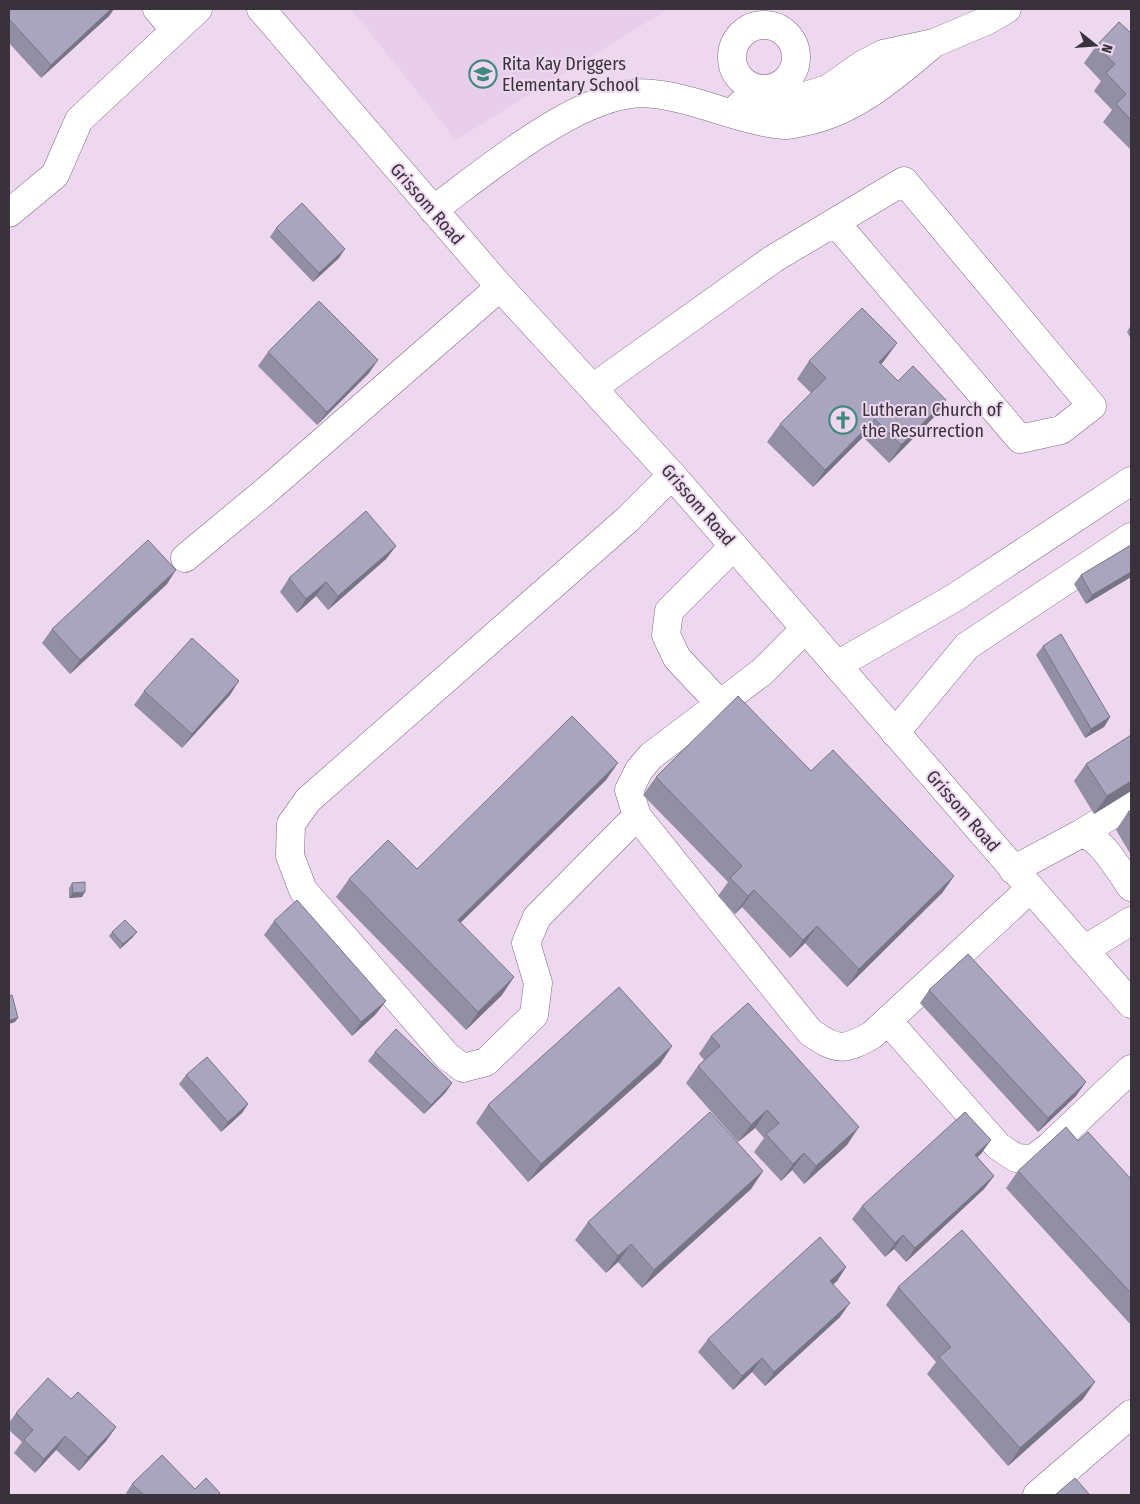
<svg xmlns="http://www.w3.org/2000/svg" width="1140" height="1504" viewBox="0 0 1140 1504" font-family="'Fira Sans Condensed',sans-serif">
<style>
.built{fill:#e9ceec}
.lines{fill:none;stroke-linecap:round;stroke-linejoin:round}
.minor-casing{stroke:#806d82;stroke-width:29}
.major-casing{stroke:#806d82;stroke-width:29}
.minor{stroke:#fff;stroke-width:28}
.major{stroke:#fff;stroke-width:28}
.wall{fill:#928ea4}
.shaded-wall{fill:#777486}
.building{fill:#aaa5bf;stroke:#777486}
.labels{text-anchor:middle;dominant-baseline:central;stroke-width:4;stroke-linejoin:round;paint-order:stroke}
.poi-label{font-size:18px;fill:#3a323b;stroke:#edd8ef;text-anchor:start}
.street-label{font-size:18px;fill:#3a323b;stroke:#edd8ef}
</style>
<rect width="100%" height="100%" fill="#edd8ef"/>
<!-- built -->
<path class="built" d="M351,9H668L456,140Z"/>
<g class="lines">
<!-- minor casing -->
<g class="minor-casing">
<path id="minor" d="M157,9L175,30
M732 57a32 32 0 1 1 64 0a32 32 0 1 1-64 0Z
M740,105L745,103L767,105L789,101L828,89L862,65L883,54L934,43L986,21L1007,9
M433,210C483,173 568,102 630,94C660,90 700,104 729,113C745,118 768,124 785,125C791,125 797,123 803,122C855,112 895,76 934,43
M9,213L55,175L79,120L198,9
M594,387L773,259L904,181L1092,406L1061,430L1020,439L835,222
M185,558L267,490L500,287
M805,629L762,672L651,756L639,770L629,790L637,816L810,1032C837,1051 844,1051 872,1035L1030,889
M837,665L954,598L1131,481
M720,704L677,658L666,635L669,611L734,546
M895,733L967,646L1131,537
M637,816L537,917L526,943L538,983L534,1015L486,1062L463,1068L447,1056L303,890L290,856L291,824L308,800L628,519L672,475
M1082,833L1131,803
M1013,870L1082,833C1103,840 1118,869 1131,887
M1084,950L1131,921
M888,1021L998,1146L1016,1158L1033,1159L1050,1146L1131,1069
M1037,1495L1131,1414"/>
</g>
<!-- major casing -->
<g class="major-casing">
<path id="major" d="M261,9L500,287L672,475L1131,1004"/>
</g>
<!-- minor -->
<use href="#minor" class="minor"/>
<!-- major -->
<use href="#major" class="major"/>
</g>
<!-- wall -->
<path class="wall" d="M9,9H114L109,16L41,78L9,43Z
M1131,33V150L1103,122L1112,110L1094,91L1101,81L1084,63L1096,46Z
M276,228L339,258L313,282L270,237Z
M1131,325V339L1127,332Z
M268,352L369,373L317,425L258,366Z
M809,361H884L881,364L898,381L946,400L934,417L889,463L863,437L813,487L767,442L780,424L811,393L797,379Z
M1131,545V577L1086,604L1074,584L1081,575Z
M396,546L386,559L328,610L316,596L297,613L280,592L289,578Z
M167,584L70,674L42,643L52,629Z
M1043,646L1110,717L1104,727L1085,738L1036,655Z
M144,691L230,695L182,748L134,705Z
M1086,764L1131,791L1094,814L1074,781Z
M811,771L954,876L942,893L847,987L805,943L790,958L742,907L735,914L718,896L728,882L643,795L656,777Z
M606,780L461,922L502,995L466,1030L336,897L349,879L417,869Z
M1131,810V855L1116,830L1128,812Z
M72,883L82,897L69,898V888Z
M274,921L376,1014L352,1036L264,935Z
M112,932L133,937L120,949L109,936Z
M929,990L1076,1096L1038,1132L920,1003Z
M711,1036L847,1145L804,1184L792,1170L781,1181L754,1152L764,1138L755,1128L738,1142L686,1083L698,1066L704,1060L699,1054Z
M672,1046L660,1064L528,1182L476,1123L488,1105Z
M375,1052L446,1092L424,1114L368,1061Z
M186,1075L248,1104L242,1113L221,1132L179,1084Z
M1078,1141L1131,1179V1325L1006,1188L1018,1171Z
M981,1154L977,1157L994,1176L984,1189L906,1262L894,1249L885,1257L852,1219L862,1206Z
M763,1171L751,1189L642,1288L618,1262L606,1273L575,1240L588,1222Z
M846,1267L837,1281L833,1284L840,1317L765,1386L752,1372L733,1390L698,1352L708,1339Z
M898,1287L1083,1399L1008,1466L927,1374L936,1362L886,1305Z
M71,1399L116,1427L106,1441L79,1471L56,1450L35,1473L14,1453L22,1442L9,1430V1423L16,1413Z
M132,1484L195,1489L220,1493L219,1495H128L126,1493Z"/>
<!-- shaded-wall -->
<path class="shaded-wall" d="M111,9H114L109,16L41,78L51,65Z
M345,249L339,258L313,282L319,273Z
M897,343L884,361L866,379L879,362Z
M378,360L369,373L317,425L327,412Z
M946,400L934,417L889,463L901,445Z
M875,419L863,437L813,487L825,470Z
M396,546L386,559L328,610L338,596Z
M176,570L167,584L70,674L80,660Z
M1131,572V577L1086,604L1092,595Z
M326,582L316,596L297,613L306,599Z
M239,681L230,695L182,748L192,734Z
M1110,717L1104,727L1085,738L1091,729Z
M618,763L606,780L446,937L458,920Z
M1131,781V791L1094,814L1107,796Z
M954,876L942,893L847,987L859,969Z
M754,890L742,907L735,914L748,896Z
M85,892L82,897L69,898L73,893Z
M817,926L805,943L790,958L803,940Z
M137,932L133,937L120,949L123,944Z
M514,977L502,995L466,1030L478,1012Z
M386,1001L376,1014L352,1036L361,1022Z
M18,1018L15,1022L9,1024V1020Z
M672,1046L660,1064L528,1182L541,1164Z
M1086,1082L1076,1096L1038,1132L1048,1118Z
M452,1083L446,1092L424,1114L431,1105Z
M248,1104L242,1113L221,1132L228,1122Z
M767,1110L755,1128L738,1142L751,1125Z
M859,1127L847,1145L804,1184L816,1166Z
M991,1140L981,1154L965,1168L975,1155Z
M804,1153L792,1170L781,1181L793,1164Z
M763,1171L751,1189L642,1288L654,1270Z
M994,1176L984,1189L906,1262L915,1248Z
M903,1235L894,1249L885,1257L895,1243Z
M631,1244L618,1262L606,1273L618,1256Z
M846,1267L837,1281L821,1295L830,1281Z
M850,1303L840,1317L765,1386L774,1372Z
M762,1358L752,1372L733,1390L742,1376Z
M1095,1382L1083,1399L1008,1466L1020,1448Z
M116,1427L106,1441L79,1471L88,1457Z
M65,1436L56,1450L35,1473L44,1459Z"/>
<!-- building -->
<path class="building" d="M9,9H111L51,65L9,19Z
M1119,22L1131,33V120L1116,104L1126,94L1106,73L1115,64L1096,46Z
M302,203L345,249L319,273L276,228Z
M319,301L378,360L327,412L268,352Z
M862,308L897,343L879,362L898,381L913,366L946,400L901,445L875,419L825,470L780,424L826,378L809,361Z
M366,511L396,546L338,596L326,582L306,599L289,578Z
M148,540L176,570L80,660L52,629Z
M1131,545V572L1092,595L1081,575Z
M1061,634L1110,717L1091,729L1043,646Z
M192,638L239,681L192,734L144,691Z
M738,696L811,771L833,750L954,876L859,969L817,926L803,940L754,890L748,896L730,878L742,866L656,777Z
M572,716L618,763L458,920L514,977L478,1012L349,879L388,840L417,869Z
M1131,735V781L1107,796L1086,764Z
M1131,810V817L1128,812Z
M85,882V892L73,893L72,883Z
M297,900L386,1001L361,1022L274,921Z
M125,920L137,932L123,944L112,932Z
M968,954L1086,1082L1048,1118L929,990Z
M619,987L672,1046L541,1164L488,1105Z
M12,995L18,1018L9,1020V996Z
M748,1003L859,1127L816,1166L804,1153L793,1164L766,1134L779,1123L767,1110L751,1125L698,1066L720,1046L711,1036Z
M396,1029L452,1083L431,1105L375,1052Z
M207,1057L248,1104L228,1122L186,1075Z
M710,1112L763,1171L654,1270L631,1244L618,1256L588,1222Z
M965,1112L991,1140L975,1155L994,1176L915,1248L903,1235L895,1243L862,1206Z
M1066,1127L1078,1141L1088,1132L1131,1179V1293L1018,1171Z
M962,1230L1095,1382L1020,1448L939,1357L951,1347L898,1287Z
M820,1237L846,1267L830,1281L850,1303L774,1372L762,1358L742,1376L708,1339Z
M48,1378L71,1399L78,1392L116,1427L88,1457L65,1436L44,1459L24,1440L33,1430L16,1413Z
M162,1455L195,1489L206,1478L220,1493L218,1495H144L132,1484Z
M1075,1478L1090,1495H1055Z"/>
<!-- icons -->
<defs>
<g id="school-ring" transform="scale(1.4375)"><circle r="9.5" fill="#edd8ef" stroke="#418881" stroke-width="1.5"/><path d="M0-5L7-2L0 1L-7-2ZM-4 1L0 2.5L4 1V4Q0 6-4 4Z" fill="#418881"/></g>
<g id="church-ring" transform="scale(1.4375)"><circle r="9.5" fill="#edd8ef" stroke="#418881" stroke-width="1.5"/><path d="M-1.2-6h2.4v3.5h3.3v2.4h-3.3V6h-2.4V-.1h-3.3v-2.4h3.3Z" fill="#418881"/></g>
</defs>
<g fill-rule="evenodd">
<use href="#school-ring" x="483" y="74"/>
<use href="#church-ring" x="843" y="420"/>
</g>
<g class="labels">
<!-- poi labels -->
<g class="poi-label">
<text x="502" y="64">Rita Kay Driggers<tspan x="502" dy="21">Elementary School</tspan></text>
<text x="862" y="410">Lutheran Church of<tspan x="862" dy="21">the Resurrection</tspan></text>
</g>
<!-- street labels -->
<g class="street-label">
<text transform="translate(427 204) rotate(49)">Grissom Road</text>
<text transform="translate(698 505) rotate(49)">Grissom Road</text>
<text transform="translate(963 811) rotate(49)">Grissom Road</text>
</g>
</g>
<!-- border -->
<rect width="1140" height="1504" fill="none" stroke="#3a323b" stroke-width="20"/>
<!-- north arrow -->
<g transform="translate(1095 45) rotate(107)" stroke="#edd8ef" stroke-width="4" paint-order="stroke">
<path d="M0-4L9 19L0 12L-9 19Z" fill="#3a323b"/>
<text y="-8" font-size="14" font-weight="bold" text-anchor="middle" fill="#3a323b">N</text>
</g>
</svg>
